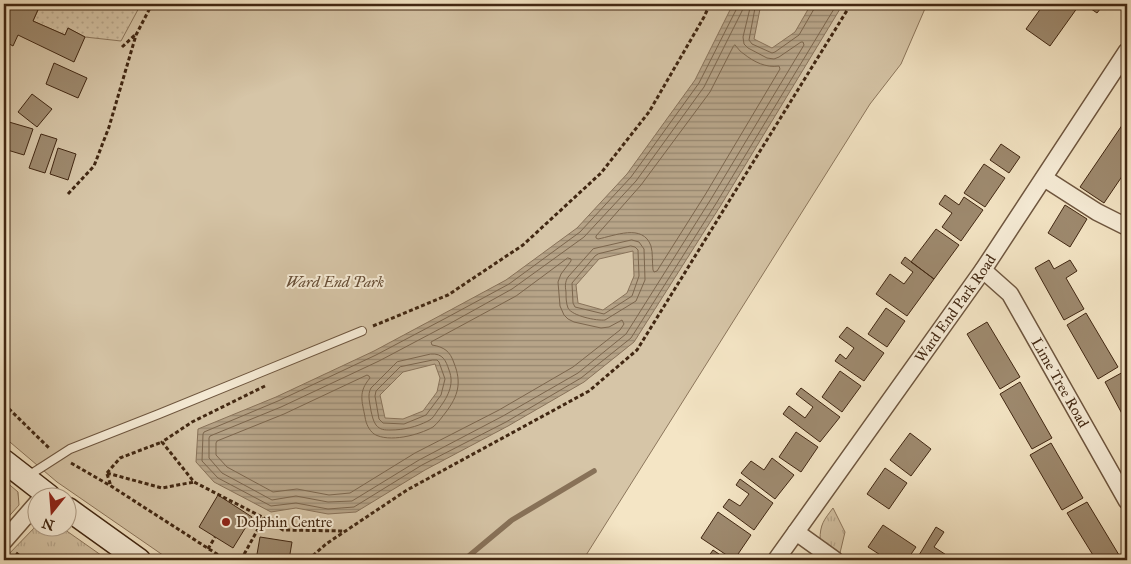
<svg xmlns="http://www.w3.org/2000/svg" width="1131" height="564" viewBox="0 0 1131 564" font-family="'IM FELL Great Primer',serif">
<style>
.grass{fill:url(#grass-tufts);stroke:#8c765c}
.park{fill:#d6c5a7;stroke:#8c765c}
.garden{fill:url(#garden-dots);stroke:#8c765c}
.water{fill:url(#water-rules);stroke:#887259;fill-rule:evenodd}
.lines{fill:none;stroke-linecap:round;stroke-linejoin:round}
.shore{stroke:#7c664d;stroke-width:1}
.stream{stroke:#887259;stroke-width:5.5}
.building{fill:#9e8a6f;stroke:#412712}
.service-casing{stroke:#6e563f;stroke-width:10}
.minor-casing{stroke:#6e563f;stroke-width:19}
.secondary-casing{stroke:#412712;stroke-width:25}
.path{stroke:#412712;stroke-width:3;stroke-dasharray:4 2.5;stroke-linecap:butt}
.service{stroke:#f8eed9;stroke-width:8}
.minor{stroke:#f8eed9;stroke-width:16}
.secondary{stroke:#f8eed9;stroke-width:22}
.poi-dot{fill:#8f2418;stroke:#f8eed9;stroke-width:2}
.labels{text-anchor:middle;dominant-baseline:central;stroke-width:4;stroke-linejoin:round;paint-order:stroke}
.park-label{font-size:15px;font-style:italic;fill:#664e37;stroke:#f8eed9}
.street-label{font-size:15px;fill:#412712;stroke:#f8eed9}
.poi-label{font-size:15px;fill:#412712;stroke:#f8eed9;text-anchor:start}
</style>
<defs>
<pattern id="grass-tufts" width="24" height="20" patternUnits="userSpaceOnUse" patternTransform="scale(1.25)"><rect width="24" height="20" fill="#d6c5a7"/><path d="M3 7l-1-3M5 7V3M7 7l1-3M15 17l-1-3M17 17v-4M19 17l1-3" fill="none" stroke="#b9a98f"/></pattern>
<pattern id="garden-dots" width="8" height="8" patternUnits="userSpaceOnUse" patternTransform="scale(1.25)"><rect width="8" height="8" fill="#d6c5a7"/><path d="M2 2h.1M6 6h.1" fill="none" stroke="#b9a98f" stroke-width="1.8" stroke-linecap="round"/></pattern>
<pattern id="water-rules" width="6" height="5" patternUnits="userSpaceOnUse" patternTransform="scale(1.25)"><rect width="6" height="5" fill="#b7a488"/><path d="M0 2.5h6" fill="none" stroke="#96866e"/></pattern>
</defs>
<rect width="100%" height="100%" fill="#f4e5c5"/>
<filter id="stains"><feTurbulence type="fractalNoise" baseFrequency=".004" numOctaves="4"/><feColorMatrix values="0 0 0 0 .2 0 0 0 0 .09 0 0 0 0 .02 0 0 0 .5 -.17"/></filter>
<radialGradient id="worn" r=".72"><stop offset=".6" stop-color="#630" stop-opacity="0"/><stop offset="1" stop-color="#630" stop-opacity=".3"/></radialGradient>
<!-- grass -->
<path class="grass" d="M4,480L18,492L19,505L4,522Z
M833,508L845,532L840,553L820,540C820,524 824,520 833,508Z
M37,525L38,526L61,527L108,560H4V559Z"/>
<!-- park -->
<path class="park" d="M4,4H927L901,64L870,104L583,560H170L57,482L4,437Z"/>
<!-- garden -->
<path class="garden" d="M41,4H141L121,41L85,37L68,28L65,35L33,21Z"/>
<!-- water -->
<path class="water" d="M733,4H765L760,9L754,39L772,48L795,32L810,6V4H843L721,205L634,342L584,382L508,426L425,470L356,512L328,514L296,508L271,512L214,482L196,462L198,429L276,397L374,351L443,314L506,280L577,228L627,174L695,80ZM633,251L634,276L627,293L603,310L578,303L576,285L599,259ZM435,364L440,378L437,392L423,411L403,419L385,418L380,395L403,372Z"/>
<g class="lines">
<!-- shore -->
<path class="shore" d="M737,4V8L699,83L631,177L580,232L509,284L446,318L376,355L278,401L204,432L203,434L202,461L218,478L271,506L296,503L328,509L354,507L422,465L506,422L581,378L631,338L717,202L837,4
M744,4L742,11L704,87L636,181L584,237L512,289L449,324L379,361L281,407L210,436L209,438V458L222,473L272,500L296,496L328,502L352,501L419,460L503,416L578,373L626,334L711,199L804,45L803,42H801L779,57L774,59L767,58L748,48L744,44L743,37L751,4
M758,4L755,8L749,40L752,44L772,53L775,52L799,35L814,9L815,4
M735,45C738,48 740,52 744,54C754,62 766,68 779,66L780,69L705,195L657,271L654,272L653,270C652,262 653,253 651,246C643,223 614,236 598,239L596,238V236L641,185L710,92L733,47Z
M632,240L639,242L644,249L645,280L636,301L605,320C597,321 572,316 568,308C566,303 566,297 566,292C565,286 565,282 568,277L593,249Z
M631,246L635,247L638,250L639,276L632,296L604,314L575,307L573,303L572,283L595,256L598,254Z
M568,258L571,259V261L561,274L558,282L560,306L564,315L568,319L574,322L601,328L609,327L622,320L624,324L620,330L573,367L499,410L415,453L350,493L329,495L297,489L273,492L227,467L216,455V443L217,441L284,414L367,375L369,376L370,378C358,392 362,401 365,417C366,424 369,430 374,434C389,443 419,435 433,427C438,423 442,417 446,412C458,396 462,383 454,363C450,351 444,347 432,345L431,342L516,296Z
M431,354C443,353 446,361 449,370C455,385 447,398 438,410C435,414 433,419 428,421C416,427 404,430 390,430C385,430 380,430 376,425C373,421 372,415 371,411C370,403 367,395 371,388L397,362Z
M433,360H437L439,362L445,379L441,395L426,415L404,424L383,423L379,419L375,396L376,391L400,367Z"/>
<!-- stream -->
<path class="stream" d="M464,560L512,520L594,471"/>
</g>
<!-- building -->
<path class="building" d="M4,4H37L40,5L33,21L65,35L68,28L85,37L74,62L18,35L13,46L4,41Z
M1044,4H1080L1050,46L1026,29Z
M1084,4H1104L1097,13Z
M54,63L87,78L78,98L46,84Z
M32,94L52,109L37,127L18,112Z
M1127,118V169L1104,203L1080,187Z
M9,122L33,129L24,155L4,149V139Z
M41,134L57,139L45,173L29,168Z
M1001,144L1020,157L1009,173L990,160Z
M58,148L76,154L68,180L50,174Z
M984,164L1005,178L985,207L964,193Z
M945,195L959,205L964,197L983,210L961,241L942,227L952,213L939,204Z
M1065,205L1087,219L1070,247L1048,233Z
M936,229L959,245L934,279L911,262Z
M905,257L934,279L907,316L876,294L890,274L904,284L913,272L901,263Z
M1049,260L1054,269L1070,260L1077,271L1066,278L1084,309L1064,320L1035,268Z
M886,308L905,321L887,347L868,334Z
M1086,313L1118,367L1098,379L1067,325Z
M987,322L1020,377L1000,389L967,334Z
M847,327L884,353L864,381L835,361L840,354L846,359L854,348L839,337Z
M840,371L861,386L842,412L822,397Z
M1125,371L1127,374V423L1105,382Z
M1020,382L1052,438L1032,449L1000,394Z
M801,388L840,417L820,442L783,414L789,406L805,418L813,407L796,394Z
M796,432L818,447L801,472L779,457Z
M910,433L931,449L911,476L890,460Z
M1051,443L1083,498L1062,510L1030,455Z
M772,458L794,475L775,499L741,473L751,461L764,470Z
M885,468L907,483L889,509L867,494Z
M740,479L773,503L754,530L723,507L729,499L740,506L749,494L736,485Z
M218,495L252,517L233,548L199,527Z
M1087,502L1119,555L1109,560H1096L1067,513Z
M718,512L751,535L734,560L701,538Z
M883,525L916,547L907,560H888L868,547Z
M936,527L944,532L934,547L954,560H916Z
M260,537L292,542L289,560H256Z
M713,550L728,560H706Z"/>
<g class="lines">
<!-- service casing -->
<g class="service-casing">
<path id="service" d="M28,476L70,449L159,414L362,331"/>
</g>
<!-- minor casing -->
<g class="minor-casing">
<g id="minor">
<path d="M1044,178L1097,212L1127,227"/>
<path id="s1" d="M983,270L1010,294L1127,501"/>
<path d="M796,532L835,560"/>
<path d="M4,541L38,502"/>
<path id="s2" d="M776,560L983,270L1127,51"/>
</g>
</g>
<!-- secondary casing -->
<g class="secondary-casing">
<path id="secondary" d="M4,461L49,496
M68,509L139,560"/>
</g>
<!-- path -->
<path class="path" d="M122,47L135,35
M68,194L94,166L109,127L136,35L152,4
M373,326L448,295L523,245L601,173L649,112L704,17L710,4
M265,386L192,422L162,442L194,482L264,518L283,530L345,531
M4,404L49,448
M71,463L111,486L223,558
M107,473L162,488L194,482
M107,473L120,458L162,442
M107,474L111,486
M208,549L215,537
M16,553L25,560
M241,560L264,518
M308,560L326,544L407,490L589,391L637,350L851,4"/>
<!-- service -->
<use href="#service" class="service"/>
<!-- minor -->
<use href="#minor" class="minor"/>
<!-- secondary -->
<use href="#secondary" class="secondary"/>
</g>
<!-- markers -->
<circle class="poi-dot" cx="226" cy="522" r="5"/>
<g class="labels">
<!-- park labels -->
<g class="park-label">
<text x="335" y="282">Ward End Park</text>
</g>
<!-- street labels -->
<g class="street-label">
<text stroke="none"><textPath href="#s2" startOffset="309">Ward End Park Road</textPath></text>
<text stroke="none"><textPath href="#s1" startOffset="138">Lime Tree Road</textPath></text>
</g>
<!-- poi labels -->
<g class="poi-label">
<text x="236" y="522">Dolphin Centre</text>
</g>
</g>
<!-- margin -->
<rect width="1131" height="564" fill="none" stroke="#f4e5c5" stroke-width="20"/>
<rect x="5" y="5" width="1121" height="554" fill="none" stroke="#412712" stroke-width="2.5"/>
<rect x="10" y="10" width="1111" height="544" fill="none" stroke="#412712"/>
<!-- north arrow -->
<g transform="translate(52 512) rotate(197)"><circle r="24" fill="#f8eed9" stroke="#af9e89"/>
<path d="M0-4L9 19L0 12L-9 19Z" fill="#8f2418"/>
<text y="-8" font-size="14" font-weight="bold" text-anchor="middle" fill="#412712">N</text>
</g>
<rect width="100%" height="100%" filter="url(#stains)"/>
<rect width="100%" height="100%" fill="url(#worn)"/>
</svg>
